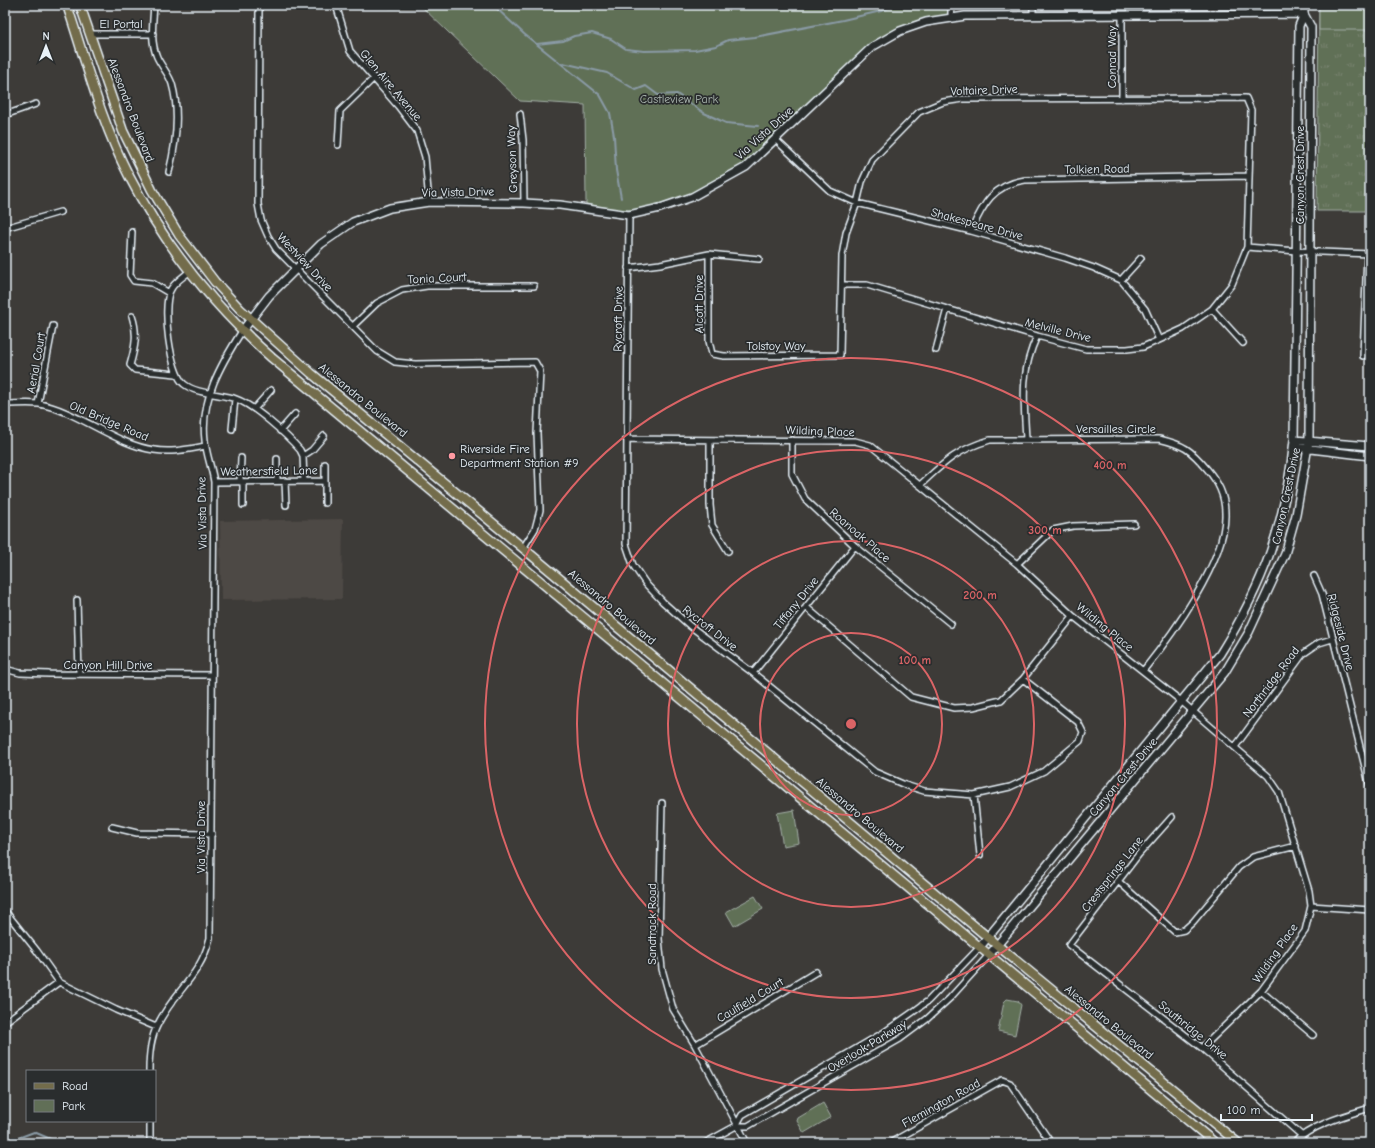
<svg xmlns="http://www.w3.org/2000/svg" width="1375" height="1148" viewBox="0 0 1375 1148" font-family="'Comic Neue',sans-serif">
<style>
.built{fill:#4d4844}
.grass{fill:url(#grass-tufts);stroke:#a4b0a8}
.park{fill:#616f57;stroke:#a4b0a8}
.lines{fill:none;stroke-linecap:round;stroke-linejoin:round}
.stream{stroke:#8a9ba6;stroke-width:2}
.street-casing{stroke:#e8f1f8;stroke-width:8}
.secondary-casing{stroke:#e8f1f8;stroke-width:10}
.primary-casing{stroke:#e8f1f8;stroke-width:11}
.street{stroke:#2a2d2e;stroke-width:5}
.secondary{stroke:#2a2d2e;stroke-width:7}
.primary{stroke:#736c4b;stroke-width:8}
.ring{fill:none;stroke:#db6466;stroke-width:2}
.poi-dot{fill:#ff9aa2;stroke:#2a2d2e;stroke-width:1.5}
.labels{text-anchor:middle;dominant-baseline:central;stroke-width:3.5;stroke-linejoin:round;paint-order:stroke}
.street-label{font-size:12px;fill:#e8f1f8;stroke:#2a2d2e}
.park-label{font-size:12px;fill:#abb6b0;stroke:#2a2d2e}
.poi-label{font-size:12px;fill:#e8f1f8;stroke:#2a2d2e;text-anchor:start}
.centre{fill:#db6466;stroke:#2a2d2e;stroke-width:2}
.ring-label{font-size:12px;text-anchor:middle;font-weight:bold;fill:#db6466;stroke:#2a2d2e;stroke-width:3.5;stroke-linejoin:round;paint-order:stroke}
</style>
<defs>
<pattern id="grass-tufts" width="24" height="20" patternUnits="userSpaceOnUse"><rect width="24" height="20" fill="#616f57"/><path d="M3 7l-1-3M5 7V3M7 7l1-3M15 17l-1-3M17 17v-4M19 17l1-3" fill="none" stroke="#788470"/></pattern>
</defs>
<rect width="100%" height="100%" fill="#3d3b38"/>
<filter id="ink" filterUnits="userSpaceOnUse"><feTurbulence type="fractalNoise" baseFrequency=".025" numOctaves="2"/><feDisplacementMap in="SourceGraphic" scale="8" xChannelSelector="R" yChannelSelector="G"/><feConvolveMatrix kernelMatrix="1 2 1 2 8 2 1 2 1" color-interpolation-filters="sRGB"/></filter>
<g filter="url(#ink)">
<!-- built -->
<path class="built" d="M343,519L342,599L221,600L220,521Z"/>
<!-- grass -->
<path class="grass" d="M1319,5H1370V211H1317Z"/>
<!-- park -->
<path class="park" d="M387,5H955V17L882,40L756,158L693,198L639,210C620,211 604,207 586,204L585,105L520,101L422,7L389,8Z
M1319,5H1370V30H1319Z
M794,810L799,843L783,846L777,813Z
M755,896L763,909L734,926L726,912Z
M1007,999L1018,1001L1021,1005L1015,1035L998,1031L1004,1002Z
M823,1103L831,1117L804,1133L797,1121L798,1118Z"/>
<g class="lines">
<!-- stream -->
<path class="stream" d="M493,5L524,34L600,95L610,113L614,136L616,170L621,198
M537,44L563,41L574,36L592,33L611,39L626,49L644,51L695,50L716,46L728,40L755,37L843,20L881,11L896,5
M563,63L607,73L636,90L646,86L658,95L677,94L704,113L726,123L758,126
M5,1140L18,1138L34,1132L53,1140L54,1143"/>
<!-- street casing -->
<g class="street-casing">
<path id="street" d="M154,5C153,21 150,41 157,57C161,66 169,74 172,84C180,112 176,144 169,172
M259,5L258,204L261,220L268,236L276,249L377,351L395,362L415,364L535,362L540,371L537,433L540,510L535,529L523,548
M336,5L350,51L398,106L417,131L425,157L429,202
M1033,5V15
M1122,15V99
M1249,15L1250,5
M951,18V5
M90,34H153
M520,114L523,140L524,203
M5,115L36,104
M776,140L830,191L857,203L971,231L1065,258L1094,268L1121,280L1145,309L1159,340
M338,145L340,111L374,78
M629,215L626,544L633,565L646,584L663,602L690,626L753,673L875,772L905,785L924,791L974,795L1010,787L1044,771L1080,741L1083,732L1078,722L1023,679
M5,228L60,212
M971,231C983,204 993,185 1025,180L1249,176
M132,232L130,275L134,281L152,283L169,293
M1247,247L1297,251L1370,254
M709,254V341L712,354L724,356L840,355L842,256L846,233L857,203L862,182L872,160L919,112L943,102L963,99L1246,98L1251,110L1247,247L1232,284L1212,309L1183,329L1159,340L1143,347L1127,349H1086L1037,336L867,285H842
M628,268L660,264L709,254L759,259
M189,272C183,277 173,283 170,291C162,307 170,373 184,384C196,394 222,394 236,399C254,405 288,436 300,450L303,456L304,481
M1121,280L1141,258
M1212,309L1243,343
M132,316C138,333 135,348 130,365L135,370L176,374
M353,326L377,303L402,290L427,286H534
M936,350L947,309
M1363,356L1367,254
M5,404C16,404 28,403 39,404C76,410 116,445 154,450C172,453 188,449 206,446
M38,404L53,326
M254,409L271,390
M232,429L235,399
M280,431L295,414
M626,439L855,441L870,445L1017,564L1073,616L1181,701L1268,776L1279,792L1309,891L1311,906L1305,931L1261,991L1202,1048
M1026,439C1024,400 1020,373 1037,336
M710,440V505L712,525L728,551
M792,440V474L805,499L855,546L951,624
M303,456L312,450L324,436
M277,459V481
M325,464V503
M285,481L286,505
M214,482L325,481
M240,482L241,458
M920,485C945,462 956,450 990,440L1159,439C1184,445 1190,449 1207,469C1218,482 1225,495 1225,513C1227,560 1172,635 1143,671
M243,505V482
M1017,564L1053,530L1073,526L1134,524
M1314,576L1322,594L1370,787
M77,600L79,674
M806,607L911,697L954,708L973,707L1001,700L1023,679L1073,616
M5,669L20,673L49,674L212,675
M753,673L855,546
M1235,747L1303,654L1319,643L1332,639
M974,795L980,855
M662,803L659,939L662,969L673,1009L695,1045L747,1143
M1172,817L1139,854L1069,945L1202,1048L1301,1135
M112,827L137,833L212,834
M1118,881L1175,932L1184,930L1193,922L1239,867L1253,857L1296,846
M1311,906L1370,910
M5,911L37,951L59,982L116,1010L156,1027
M1261,991L1313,1035
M5,1022L59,982
M695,1045L816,972
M149,1071C149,1056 150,1040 157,1026C173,992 200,978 210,938L214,482C212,468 206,454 205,440C200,400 221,364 242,331
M150,1121V1143
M736,1126L742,1115L883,1033L913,1012L928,1001L980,947
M705,1143L736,1126H748L900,1039L927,1019L950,998L989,955
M890,1143L1002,1080L1010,1083L1051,1143
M1294,1143C1310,1125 1347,1115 1370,1108"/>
</g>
<!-- secondary casing -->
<g class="secondary-casing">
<path id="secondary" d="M242,331L269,296L321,244L353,222L390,208L429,202L524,203L560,205L629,215L660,208L692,197L746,167L872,47L900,31L926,22L965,16L1304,14
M1294,440L1370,446
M1294,447L1370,456
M980,947L1220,654C1265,582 1285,524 1294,440L1299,26L1304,14V5
M989,955L1225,672L1249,632L1285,554L1296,515L1309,441L1311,27L1304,14"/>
</g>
<!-- primary casing -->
<g class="primary-casing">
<path id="primary" d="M67,5C86,62 101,122 129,176C165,246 213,306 272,358L1215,1143
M80,5L123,131L152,190L179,235L215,282L240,309L311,373L523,548L997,945L1238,1143"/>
</g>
<!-- street -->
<use href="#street" class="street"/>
<!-- secondary -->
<use href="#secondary" class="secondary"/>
<!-- primary -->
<use href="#primary" class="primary"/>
</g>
</g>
<!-- distance rings -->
<g class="ring">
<circle cx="851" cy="724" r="91"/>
<circle cx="851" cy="724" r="183"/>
<circle cx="851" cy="724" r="274"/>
<circle cx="851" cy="724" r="366"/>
</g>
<!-- markers -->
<circle class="poi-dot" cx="452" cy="456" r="4"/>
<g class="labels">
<!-- street labels -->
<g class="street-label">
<text x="121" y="24">El Portal</text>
<text transform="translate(1112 57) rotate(-90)">Conrad Way</text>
<text transform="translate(391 85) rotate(50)">Glen Aire Avenue</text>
<text transform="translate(984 90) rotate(-2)">Voltaire Drive</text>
<text transform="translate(131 110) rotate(69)">Alessandro Boulevard</text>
<text transform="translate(764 133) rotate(-42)">Via Vista Drive</text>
<text transform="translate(512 159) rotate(-92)">Greyson Way</text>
<text transform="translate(1097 169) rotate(-1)">Tolkien Road</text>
<text transform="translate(1300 175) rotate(-90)">Canyon Crest Drive</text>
<text transform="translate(458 192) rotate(-1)">Via Vista Drive</text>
<text transform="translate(977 224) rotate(15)">Shakespeare Drive</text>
<text transform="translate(305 262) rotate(47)">Westview Drive</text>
<text transform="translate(437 278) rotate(-3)">Tonia Court</text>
<text transform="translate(699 304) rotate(-90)">Alcott Drive</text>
<text transform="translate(618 319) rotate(-89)">Rycroft Drive</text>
<text transform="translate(1058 330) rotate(14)">Melville Drive</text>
<text x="776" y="346">Tolstoy Way</text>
<text transform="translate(36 363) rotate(-80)">Aerial Court</text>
<text transform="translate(363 400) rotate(39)">Alessandro Boulevard</text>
<text transform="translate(109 421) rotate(23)">Old Bridge Road</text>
<text x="1116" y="429">Versailles Circle</text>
<text transform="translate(820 431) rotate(2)">Wilding Place</text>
<text transform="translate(269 471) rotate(-1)">Weathersfield Lane</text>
<text transform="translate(1286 496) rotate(-78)">Canyon Crest Drive</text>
<text transform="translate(202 513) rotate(-91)">Via Vista Drive</text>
<text transform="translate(860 535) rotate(41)">Roanoak Place</text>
<text transform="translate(796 603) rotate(-51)">Tiffany Drive</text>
<text transform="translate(612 607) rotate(40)">Alessandro Boulevard</text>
<text transform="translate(1105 627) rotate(39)">Wilding Place</text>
<text transform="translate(710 628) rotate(38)">Rycroft Drive</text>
<text transform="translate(1341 632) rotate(76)">Ridgeside Drive</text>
<text x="108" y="665">Canyon Hill Drive</text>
<text transform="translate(1271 682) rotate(-53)">Northridge Road</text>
<text transform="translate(1123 777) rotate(-50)">Canyon Crest Drive</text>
<text transform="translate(860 815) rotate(40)">Alessandro Boulevard</text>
<text transform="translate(201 837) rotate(-90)">Via Vista Drive</text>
<text transform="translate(1112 874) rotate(-52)">Crestsprings Lane</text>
<text transform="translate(652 924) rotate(-90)">Sandtrack Road</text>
<text transform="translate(1275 953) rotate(-55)">Wilding Place</text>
<text transform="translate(750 1000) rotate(-31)">Caulfield Court</text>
<text transform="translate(1109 1022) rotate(39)">Alessandro Boulevard</text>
<text transform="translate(1193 1030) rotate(39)">Southridge Drive</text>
<text transform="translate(867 1046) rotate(-31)">Overlook Parkway</text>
<text transform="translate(941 1103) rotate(-29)">Flemington Road</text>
</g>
<!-- park labels -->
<g class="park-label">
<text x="679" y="99">Castleview Park</text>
</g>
<!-- poi labels -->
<g class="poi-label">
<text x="460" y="449">Riverside Fire<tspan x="460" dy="14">Department Station #9</tspan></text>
</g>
</g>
<circle cx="851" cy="724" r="6" class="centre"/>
<g class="ring-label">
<text x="1110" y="469">400 m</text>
<text x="1045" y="534">300 m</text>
<text x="980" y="599">200 m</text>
<text x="915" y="664">100 m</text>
</g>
<!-- margin -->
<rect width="1375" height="1148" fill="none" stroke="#2a2d2e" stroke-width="20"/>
<rect x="10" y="10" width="1355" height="1128" fill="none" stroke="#e8f1f8" stroke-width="1.5" filter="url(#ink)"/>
<!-- legend -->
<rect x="26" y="1070" width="130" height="52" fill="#2a2d2e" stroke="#767b7f"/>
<rect x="34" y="1083" width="20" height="6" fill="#736c4b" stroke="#767b7f"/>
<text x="62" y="1090" font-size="12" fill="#e8f1f8">Road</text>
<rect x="34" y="1100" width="20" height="12" fill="#616f57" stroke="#767b7f"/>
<text x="62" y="1110" font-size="12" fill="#e8f1f8">Park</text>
<!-- north arrow -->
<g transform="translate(46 46)" stroke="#2a2d2e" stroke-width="3" paint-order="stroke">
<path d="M0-3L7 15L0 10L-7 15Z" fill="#e8f1f8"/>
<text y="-6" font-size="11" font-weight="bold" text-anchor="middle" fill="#e8f1f8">N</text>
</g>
<!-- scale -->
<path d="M1221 1114v6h91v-6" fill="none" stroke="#e8f1f8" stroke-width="2"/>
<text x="1227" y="1114" font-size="12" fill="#e8f1f8" stroke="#2a2d2e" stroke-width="3" paint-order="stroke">100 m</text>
</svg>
